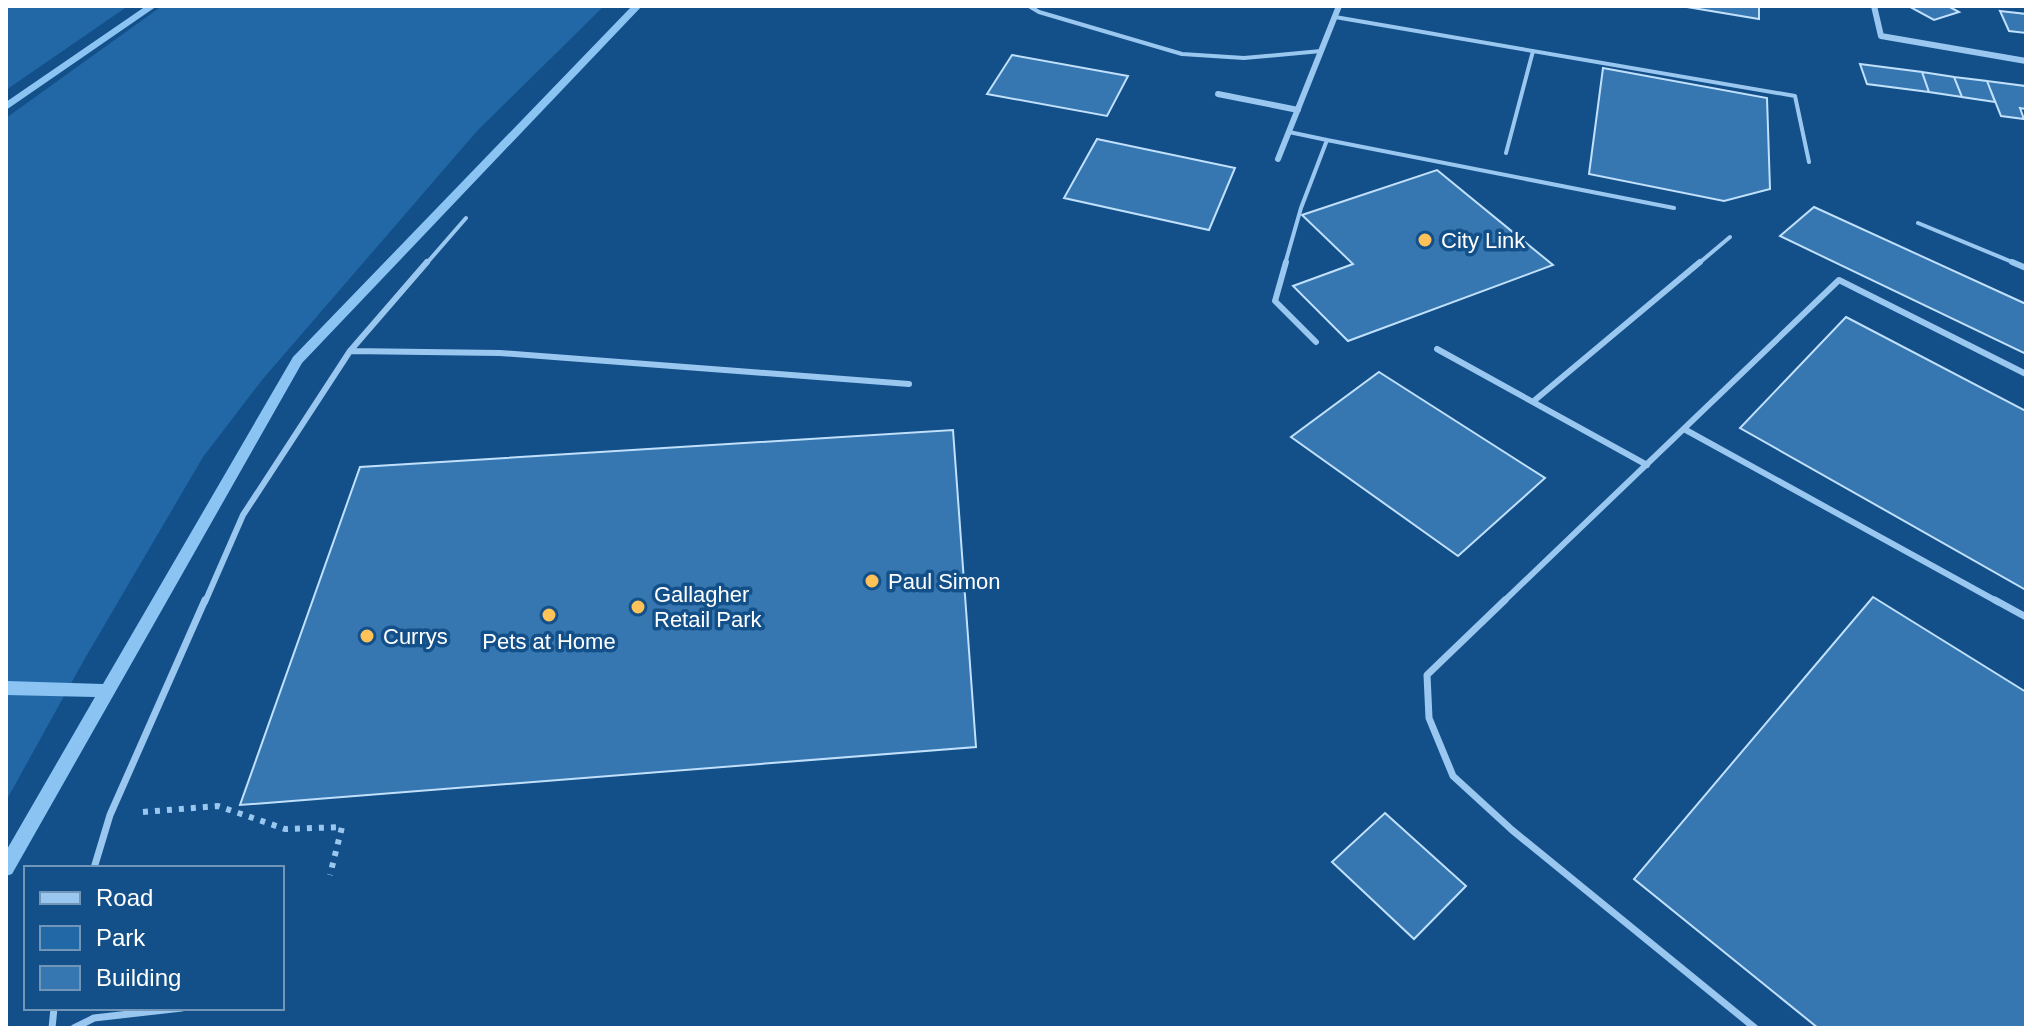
<svg xmlns="http://www.w3.org/2000/svg" width="2032" height="1034" viewBox="0 0 2032 1034" font-family="Arial,sans-serif">
<style>
.green{fill:#2268a7}
.lines{fill:none;stroke-linecap:round;stroke-linejoin:round}
.stream{fill:#8bc4f3;fill-rule:evenodd}
.building{fill:#3777b1;stroke:#c0e0fc;stroke-width:2}
.path{stroke:#9ac7f0;stroke-width:6;stroke-dasharray:5 7;stroke-linecap:butt}
.lane-far2{stroke:#9ac7f0;stroke-width:4}
.lane-far1{stroke:#9ac7f0;stroke-width:6}
.lane{stroke:#9ac7f0;stroke-width:7}
.street{stroke:#9ac7f0;stroke-width:6}
.poi-dot{fill:#ffc258;stroke:#135089;stroke-width:3}
.labels{text-anchor:middle;dominant-baseline:central;stroke-width:7;stroke-linejoin:round;paint-order:stroke}
.poi-label{font-size:22px;fill:#fff;stroke:#135089;text-anchor:start}
</style>
<rect width="100%" height="100%" fill="#135089"/>
<!-- green -->
<path class="green" d="M6,6H128L6,90Z
M162,6H604L477,131L262,380L203,457L84,660L6,801V118Z"/>
<g class="lines">
<!-- stream -->
<path class="stream" d="M146,6H157L6,110V102Z
M632,6H642L302,363L12,874L6,876V851L95,697L6,695V681L103,684L293,357Z"/>
</g>
<!-- building -->
<path class="building" d="M1681,6H1759V19Z
M1948,6L1959,12L1934,20L1910,7Z
M2000,11L2026,14V33L2009,31Z
M1012,55L1128,76L1107,116L987,94Z
M1860,64L1922,72L1929,92L1867,84Z
M1603,68L1767,98L1770,189L1724,201L1589,174Z
M1922,72L1954,77L1962,97L1929,92Z
M1954,77L1987,81L1995,102L1962,97Z
M1987,81L2025,86L2026,109L2020,108L2024,119L2001,116Z
M1097,139L1235,168L1209,230L1064,198Z
M1437,170L1553,265L1348,341L1293,286L1353,264L1302,215Z
M1814,207L2026,304V354L1780,236Z
M1846,317L2026,411V590L1740,428Z
M1379,372L1545,478L1458,556L1291,437Z
M953,430L976,747L240,805L360,467Z
M1873,597L2026,692V1028H1818L1634,879Z
M1385,813L1466,886L1414,939L1332,862Z"/>
<g class="lines">
<!-- path -->
<path class="path" d="M143,812L218,806L285,829L342,827L330,875"/>
<!-- lane-far2 -->
<path class="lane-far2" d="M1029,6L1039,12L1182,54L1244,58L1321,51
M1335,17L1795,96L1809,162
M1289,132L1327,140
M1506,153L1533,51
M1918,223L2017,264
M426,264L466,218
M1285,264L1301,208L1327,140L1674,208
M1698,264L1730,237"/>
<!-- lane-far1 -->
<path class="lane-far1" d="M1286,262L1275,301L1316,342
M2012,262L2026,268
M1437,349L1647,465
M350,351L500,353L909,384
M1535,400L1700,262
M1684,429L1998,602
M205,602L243,515L350,351L427,262
M1503,602L1839,280L2026,374"/>
<!-- lane -->
<path class="lane" d="M1505,600L1427,675L1429,718L1453,776L1512,830L1755,1028
M1995,600L2026,617
M94,868L110,815L205,600
M52,1028L54,1008
M74,1028L94,1018L182,1008"/>
<!-- street -->
<path class="street" d="M1874,6L1881,36L2026,61
M1218,94L1298,110
M1278,159L1339,6"/>
</g>
<!-- markers -->
<g class="poi-dot">
<circle cx="1425" cy="240" r="8"/>
<circle cx="872" cy="581" r="8"/>
<circle cx="638" cy="607" r="8"/>
<circle cx="549" cy="615" r="8"/>
<circle cx="367" cy="636" r="8"/>
</g>
<g class="labels">
<!-- poi labels -->
<g class="poi-label">
<text x="1441" y="240">City Link</text>
<text x="888" y="581">Paul Simon</text>
<text x="654" y="594">Gallagher<tspan x="654" dy="25">Retail Park</tspan></text>
<text x="383" y="636">Currys</text>
<text x="549" y="641" text-anchor="middle">Pets at Home</text>
</g>
</g>
<!-- border -->
<rect width="2032" height="1034" fill="none" stroke="#ffffff" stroke-width="16"/>
<!-- legend -->
<rect x="24" y="866" width="260" height="144" fill="#135089" stroke="#7196b8" stroke-width="2"/>
<rect x="40" y="892" width="40" height="12" fill="#9ac7f0" stroke="#7196b8" stroke-width="2"/>
<text x="96" y="906" font-size="24" fill="#ffffff">Road</text>
<rect x="40" y="926" width="40" height="24" fill="#2268a7" stroke="#7196b8" stroke-width="2"/>
<text x="96" y="946" font-size="24" fill="#ffffff">Park</text>
<rect x="40" y="966" width="40" height="24" fill="#3777b1" stroke="#7196b8" stroke-width="2"/>
<text x="96" y="986" font-size="24" fill="#ffffff">Building</text>
</svg>
